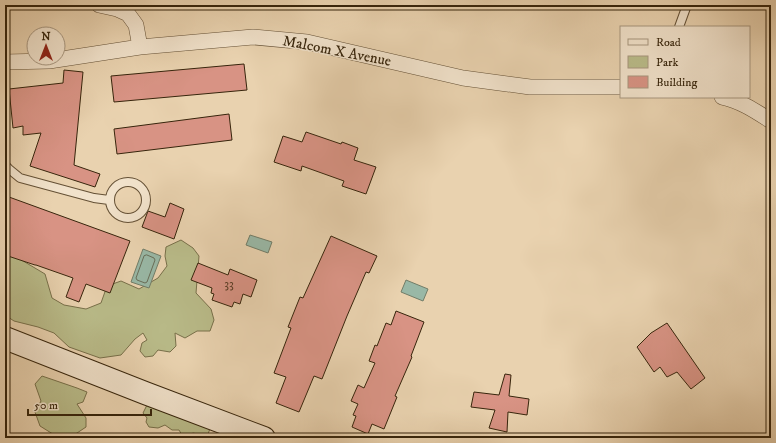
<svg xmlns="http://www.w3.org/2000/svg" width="776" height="443" viewBox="0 0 776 443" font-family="'IM FELL DW Pica',serif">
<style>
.green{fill:#b9bb89;stroke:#78704a}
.water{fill:#99b8a6;stroke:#727d68}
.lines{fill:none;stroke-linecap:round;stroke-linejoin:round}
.shore{stroke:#686e59;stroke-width:1}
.building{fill:#d89384;stroke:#37250c}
.lane-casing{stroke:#645035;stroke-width:10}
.street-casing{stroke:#645035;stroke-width:16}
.secondary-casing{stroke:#37250c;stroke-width:24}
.lane{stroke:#f1e2cb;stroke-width:8}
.street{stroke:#f1e2cb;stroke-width:15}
.secondary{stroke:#f1e2cb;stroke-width:22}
.labels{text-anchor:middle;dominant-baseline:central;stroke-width:3;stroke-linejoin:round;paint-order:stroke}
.number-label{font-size:13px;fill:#5f402a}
.street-label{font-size:15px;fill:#37250c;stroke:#f1e2cb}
</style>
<rect width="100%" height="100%" fill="#e9d2af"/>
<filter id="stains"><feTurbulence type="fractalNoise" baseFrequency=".005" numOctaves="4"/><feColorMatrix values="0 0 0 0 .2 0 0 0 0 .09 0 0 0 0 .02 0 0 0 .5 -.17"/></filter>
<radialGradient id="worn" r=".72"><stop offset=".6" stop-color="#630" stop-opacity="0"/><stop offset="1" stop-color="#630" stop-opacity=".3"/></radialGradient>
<!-- green -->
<path class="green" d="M181,240L193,248L199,256L196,293L211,309L214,320L210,331H197L185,338L175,333L176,346L170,352L158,350L153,356L145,357L140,351L142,343L147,340L143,333L135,339L121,355L100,358L69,347L54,333L38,327L14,321L5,315V252H8L45,274L52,298L64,305L86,309L101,303L107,286L121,281L139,289L158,278L167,266L165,256L166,247Z
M42,376L77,388L87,392L83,402L77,404L86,418V427L74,435L56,436L40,426L35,412L41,401L35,384Z
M147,405L211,426L208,434L202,435L193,433L188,436L182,435L179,430H172L165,425L158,428L149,427L146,422L147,418L143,413Z"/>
<!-- water -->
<path class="water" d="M250,235L272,242L268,253L246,245Z
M143,249L161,256L149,288L131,282Z
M406,280L428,289L423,301L401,292Z"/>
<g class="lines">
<!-- shore -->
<path class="shore" d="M147,255L154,258L155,260L147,282L145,283L137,280L136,278L144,256Z"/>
</g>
<!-- building -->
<path class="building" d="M244,64L247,90L114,102L111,76Z
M64,70L83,72L74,165L100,174L95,187L30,166L41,133L23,135V126L13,128L9,89L63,83Z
M229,114L232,140L117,154L114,129Z
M306,132L341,144L342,142L358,148L354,160L376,167L366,194L342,186L344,181L302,166L301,171L274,162L283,136L302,142Z
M9,197L130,241L110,293L86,284L79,302L66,297L73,278L36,265H35L5,255V207Z
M170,203L184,209L174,239L142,227L148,211L165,217Z
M331,236L377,256L369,273L366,272L347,316L322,379L314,376L299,412L276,403L286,377L274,373L291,328L288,327L300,297L303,298Z
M198,263L228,275L230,269L257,280L251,297L243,294L240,304L234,302L232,307L212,300L214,294L211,293L212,288L191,280Z
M396,311L424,322L411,356L412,357L395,396L397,397L384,429L372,424L368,434L352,427L356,416L353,415L358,404L351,401L358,385L364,388L375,363L369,361L375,345L377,346L386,323L391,325Z
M667,323L705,378L691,389L677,372L667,377L660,367L654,372L637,347L651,333Z
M505,374L511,375L509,396L529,399L527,415L508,412L507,432L489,428L495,410L471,407L474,392L499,395Z"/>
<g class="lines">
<!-- lane casing -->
<g class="lane-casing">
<path id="lane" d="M679,27L687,5
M771,59V60
M5,165L9,169L20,178L94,198L109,200
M110 200a18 18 0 1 1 36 0a18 18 0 1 1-36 0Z"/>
</g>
<!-- street casing -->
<g class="street-casing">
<path id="street" d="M99,5L117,9L128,14L136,25L140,47
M5,62L49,61L140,47L253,37L307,42L463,78L530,87H621
M722,97C739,100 757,112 771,121"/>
</g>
<!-- secondary casing -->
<g class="secondary-casing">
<path id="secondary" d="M5,338L145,393L264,438"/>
</g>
<!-- lane -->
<use href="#lane" class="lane"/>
<!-- street -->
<use href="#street" class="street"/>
<!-- secondary -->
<use href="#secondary" class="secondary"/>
</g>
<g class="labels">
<!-- number labels -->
<g class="number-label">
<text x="229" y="284">33</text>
</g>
<!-- street labels -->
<g class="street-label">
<text transform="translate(337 51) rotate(11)">Malcom X Avenue</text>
</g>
</g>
<!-- margin -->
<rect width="776" height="443" fill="none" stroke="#e9d2af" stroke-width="20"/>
<rect x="6" y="6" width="764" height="431" fill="none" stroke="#37250c" stroke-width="2"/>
<rect x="10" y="10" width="756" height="423" fill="none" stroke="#37250c"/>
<!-- legend -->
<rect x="620" y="26" width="130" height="72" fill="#f1e2cb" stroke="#a7967f"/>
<rect x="628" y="39" width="20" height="6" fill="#f1e2cb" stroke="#a7967f"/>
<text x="656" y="46" font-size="12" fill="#37250c">Road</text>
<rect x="628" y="56" width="20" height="12" fill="#b9bb89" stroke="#a7967f"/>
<text x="656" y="66" font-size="12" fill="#37250c">Park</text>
<rect x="628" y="76" width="20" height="12" fill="#d89384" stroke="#a7967f"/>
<text x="656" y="86" font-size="12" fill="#37250c">Building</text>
<!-- north arrow -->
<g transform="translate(46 46)"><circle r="19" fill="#f1e2cb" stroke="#a7967f"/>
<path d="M0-3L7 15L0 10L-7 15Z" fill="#8f2418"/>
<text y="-6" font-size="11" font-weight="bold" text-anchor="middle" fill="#37250c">N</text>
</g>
<!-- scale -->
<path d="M28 409v6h123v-6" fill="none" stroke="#37250c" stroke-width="2"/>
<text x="34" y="409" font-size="12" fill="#37250c" stroke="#f1e2cb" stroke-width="3" paint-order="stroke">50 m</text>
<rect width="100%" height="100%" filter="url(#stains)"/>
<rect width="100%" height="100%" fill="url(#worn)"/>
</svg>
